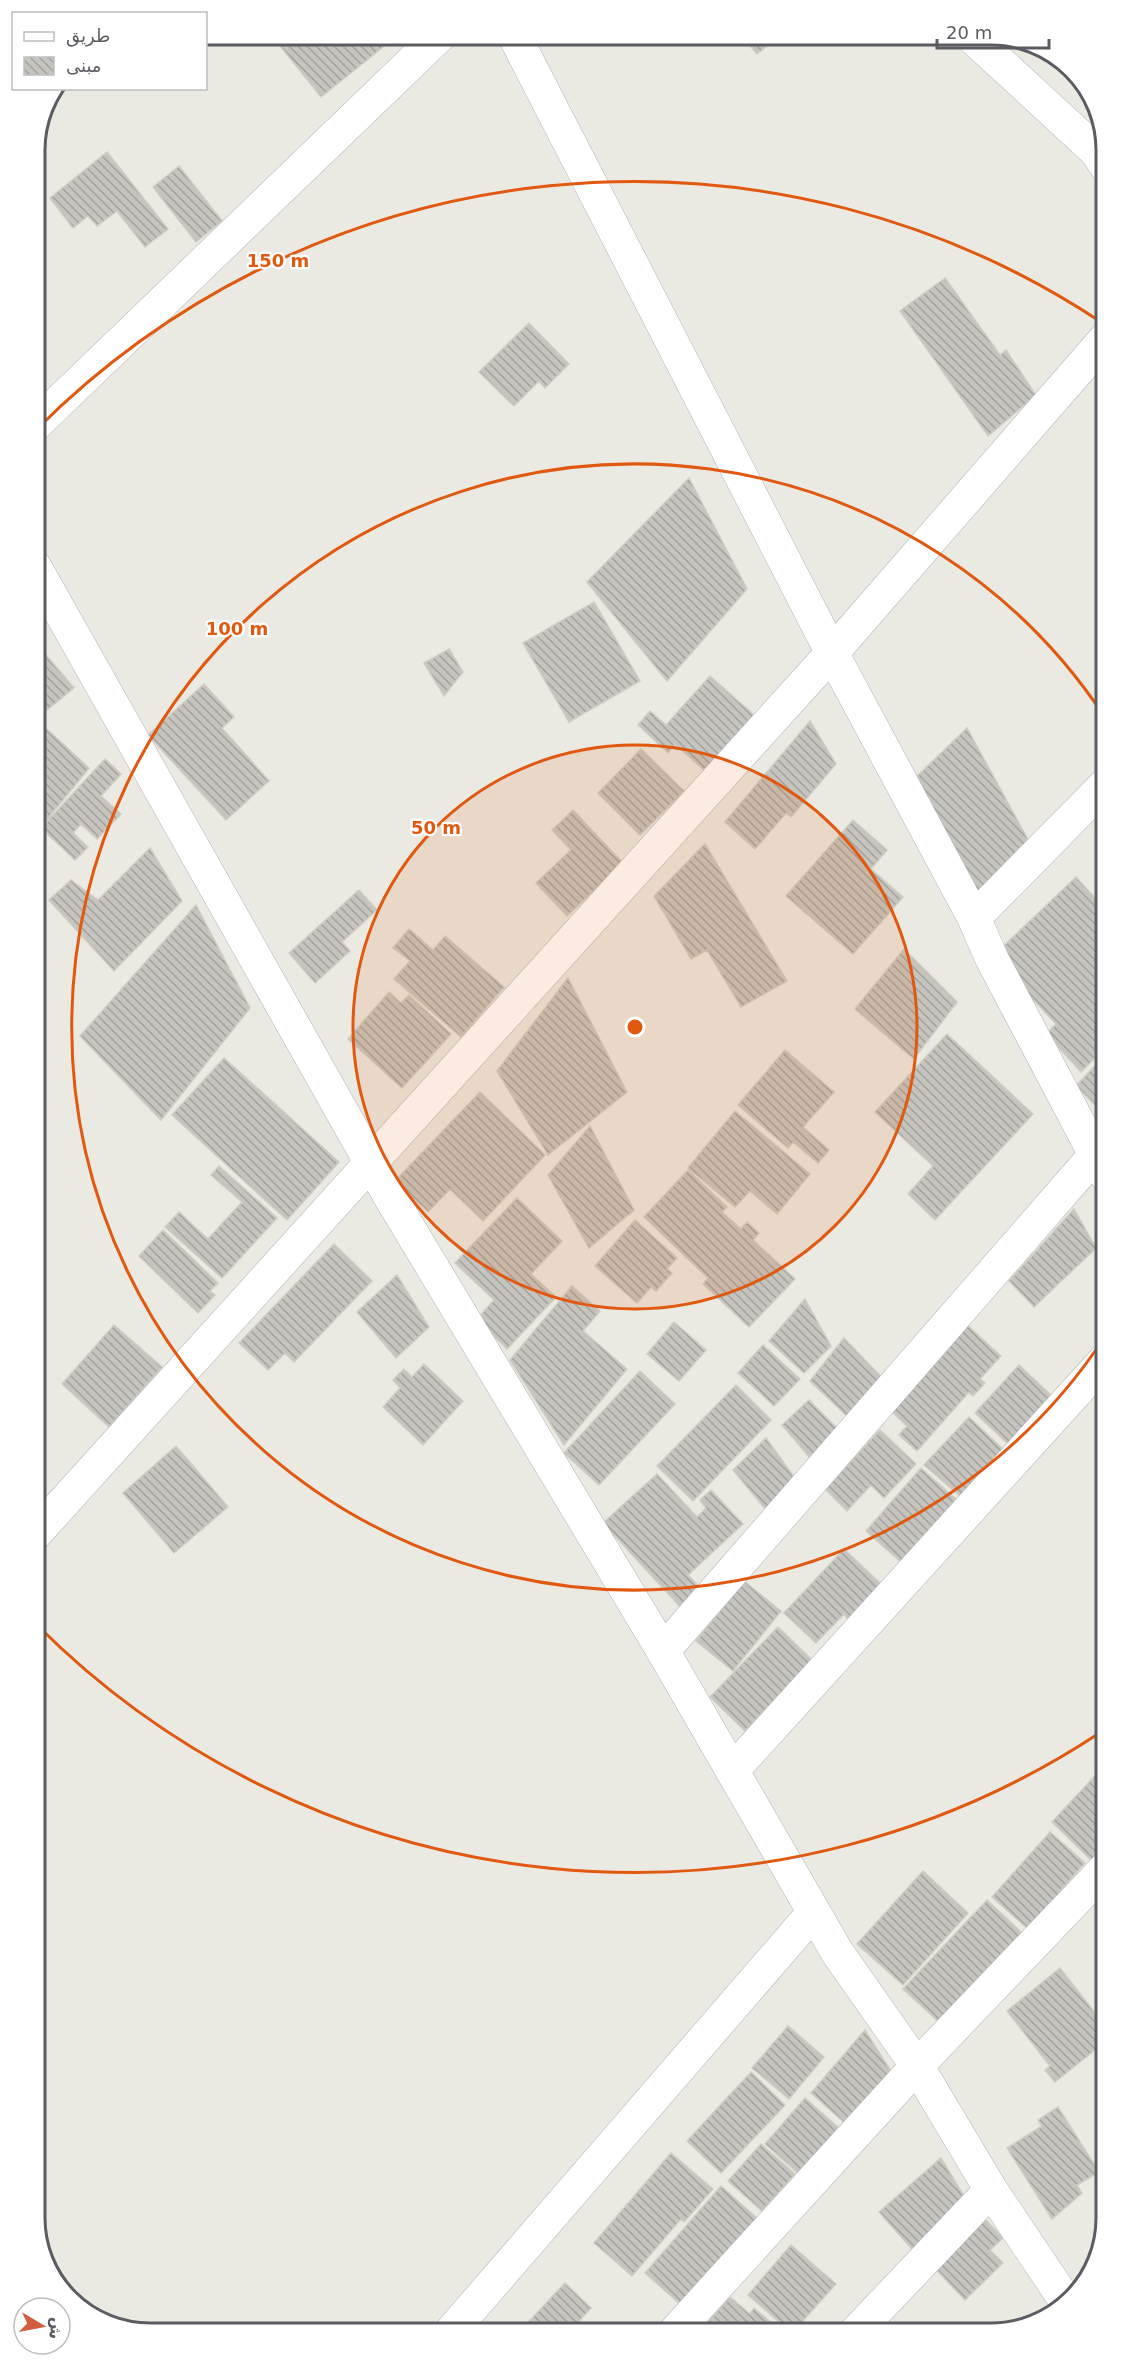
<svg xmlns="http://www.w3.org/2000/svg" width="1141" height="2368" viewBox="0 0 1141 2368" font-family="'DejaVu Sans','Noto Naskh Arabic',sans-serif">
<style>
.building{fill:url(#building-back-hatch);stroke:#cfccc1;stroke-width:1.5}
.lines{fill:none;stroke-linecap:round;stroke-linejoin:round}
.minor-casing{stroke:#b2b3b8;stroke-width:34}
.minor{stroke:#fff;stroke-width:33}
.ring{fill:none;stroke:#e15910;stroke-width:3}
.rim{fill:none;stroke:#5a5c61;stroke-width:3}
.centre{fill:#e15910;stroke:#fff;stroke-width:3}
.ring-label{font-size:18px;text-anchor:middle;font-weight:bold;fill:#e15910;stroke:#fff;stroke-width:4.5;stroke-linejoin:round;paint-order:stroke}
</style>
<defs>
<pattern id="building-back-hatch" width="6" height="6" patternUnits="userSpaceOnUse" patternTransform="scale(1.5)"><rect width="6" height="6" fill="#c6c4be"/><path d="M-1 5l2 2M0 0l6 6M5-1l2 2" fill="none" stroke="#a4a29e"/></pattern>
</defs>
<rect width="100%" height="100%" fill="#ebeae2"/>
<!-- building -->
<path class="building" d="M284,35H398L321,97L276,41Z
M741,35H781L757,54Z
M107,152L168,229L145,247L117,211L97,226L88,216L73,228L50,198Z
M179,166L222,221L196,242L153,187Z
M945,278L1000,355L1006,350L1036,395L988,436L900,311Z
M529,323L569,364L545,388L539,381L514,406L479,372Z
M689,478L747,589L667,681L587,582Z
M594,602L640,681L569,722L523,643Z
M449,649L463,672L444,696L424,663Z
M46,655L74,688L36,719L35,664Z
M710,676L754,715L704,770L675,744L668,753L638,725L650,711L666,725Z
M204,684L234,717L222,728L269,781L226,820L148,735Z
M36,719L89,768L41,827L35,822Z
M810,721L836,764L791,817L786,813L755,849L725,822Z
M967,728L1030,843L975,899L910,783Z
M641,749L684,791L640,835L598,793Z
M105,759L121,774L101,796L121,814L97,839L81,824L73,833L88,847L75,860L41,828Z
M573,810L623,863L567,916L536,883L571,850L552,830Z
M853,820L887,850L871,869L903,897L853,954L786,896Z
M35,822L41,827L35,834Z
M705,844L787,981L741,1007L707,950L691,959L654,896Z
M150,848L182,901L114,971L49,900L71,880L98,900Z
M1076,877L1106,910V1047L1081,1072L1046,1034L1056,1024L993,956Z
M359,890L377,910L342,942L350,951L315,983L289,953Z
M196,905L250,1008L161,1120L80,1036Z
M409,929L433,950L445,936L504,987L461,1037L394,979L410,961L393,948Z
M904,949L957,1002L914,1059L855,1009Z
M568,978L627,1092L548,1155L497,1071Z
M389,992L401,1003L409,995L451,1034L402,1088L348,1039Z
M947,1034L1033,1114L935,1220L908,1194L933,1166L875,1112Z
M785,1050L834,1092L803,1127L829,1150L818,1163L793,1142L788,1148L738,1105Z
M1106,1054V1116L1076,1086Z
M224,1058L339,1162L287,1220L172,1115Z
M480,1092L545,1155L483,1221L450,1189L428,1212L395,1181Z
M735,1111L810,1174L777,1214L750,1191L735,1207L688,1168Z
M590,1126L634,1210L589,1248L548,1175Z
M219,1166L277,1218L222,1278L165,1227L179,1212L208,1239L242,1202L211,1175Z
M688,1170L727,1207L722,1212L741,1229L747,1222L759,1233L753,1240L795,1279L749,1327L703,1284L708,1278L644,1217Z
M517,1198L562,1241L531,1274L556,1297L507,1349L477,1319L494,1300L455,1263Z
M1074,1209L1096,1248L1034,1307L1009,1281Z
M635,1220L677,1258L667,1269L672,1273L656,1291L651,1287L637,1303L595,1266Z
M163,1230L218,1283L210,1291L215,1295L198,1313L139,1256Z
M334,1244L372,1281L294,1362L285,1353L268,1370L239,1343Z
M397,1275L429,1327L396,1358L357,1312Z
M572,1286L600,1311L583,1331L627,1369L564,1445L510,1360Z
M805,1299L831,1346L804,1373L769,1341Z
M674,1322L706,1350L679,1381L647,1354Z
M965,1323L1001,1356L980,1379L985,1383L973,1396L969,1392L917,1451L899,1435L907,1426L889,1409Z
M114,1325L162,1367L109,1427L62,1384Z
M844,1338L888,1384L852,1421L810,1381Z
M763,1345L800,1379L774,1406L738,1373Z
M424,1364L463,1401L423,1445L383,1407L400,1388L393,1380L404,1369L412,1377Z
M1019,1365L1053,1397L1008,1444L975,1413Z
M640,1371L675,1404L599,1485L564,1453Z
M736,1385L771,1420L693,1501L657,1466Z
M809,1400L843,1434L817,1466L782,1425Z
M969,1417L1005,1451L961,1497L924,1465Z
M880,1430L916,1464L884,1498L871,1485L847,1511L825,1489Z
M766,1438L797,1481L771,1516L733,1470Z
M176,1446L228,1507L174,1553L123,1493Z
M921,1468L956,1499L902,1563L866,1531Z
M657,1474L697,1517L706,1508L700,1500L711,1490L743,1524L688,1575L704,1592L683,1610L603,1523Z
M844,1549L881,1584L848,1619L844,1614L816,1643L784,1613Z
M744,1581L781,1611L733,1671L696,1641Z
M778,1627L812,1660L745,1731L710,1697Z
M1106,1764V1850L1094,1863L1052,1822Z
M1050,1832L1085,1863L1060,1891L1063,1894L1028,1929L992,1897Z
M923,1871L968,1913L903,1985L857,1944Z
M987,1900L1023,1934L940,2023L903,1989Z
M1060,1968L1106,2027V2041L1055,2082L1045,2070L1050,2066L1007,2011Z
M788,2026L824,2057L789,2099L752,2068Z
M865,2030L892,2073L847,2125L811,2093Z
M751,2072L785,2105L721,2173L687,2141Z
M805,2098L839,2128L799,2174L765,2144Z
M1058,2107L1099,2172L1077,2185L1082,2193L1052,2219L1007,2148L1042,2126L1038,2120Z
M761,2144L795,2174L762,2211L728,2181Z
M671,2153L713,2189L684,2222L681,2219L632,2276L594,2243Z
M941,2158L970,2206L918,2256L879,2212Z
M721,2186L758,2219L680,2304L645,2273Z
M981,2215L1003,2238L990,2250L1003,2263L965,2300L930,2263Z
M791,2245L836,2284L792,2333L748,2295Z
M565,2283L591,2308L568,2333H518Z
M730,2297L750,2314L754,2308L780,2330L777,2333H701L699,2332Z"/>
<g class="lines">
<!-- minor casing -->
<g class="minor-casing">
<path id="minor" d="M514,35L832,653L974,918L992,959L1106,1175
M970,35L1096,151L1106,166
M35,425L440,35
M35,567L389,1195L663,1651L837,1952L917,2066L991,2190L1065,2300
M974,918L1106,784
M35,1534L832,653L1106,338
M663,1651L1096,1154
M732,1771L1106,1359
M450,2333L814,1912
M674,2333L917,2066L1106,1868
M855,2333L991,2190"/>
</g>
<!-- minor -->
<use href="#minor" class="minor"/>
</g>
<!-- distance rings -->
<circle cx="635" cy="1027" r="282" fill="#e15910" fill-opacity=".12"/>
<g class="ring">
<circle cx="635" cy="1027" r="282"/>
<path d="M1104 1338A563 563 0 1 1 1104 716"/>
<path d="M1101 1732A845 845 0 0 1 37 1625M37 429A845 845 0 0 1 1101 322"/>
</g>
<!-- crop -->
<path d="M0 0H1141V2368H0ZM150 45H991A105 105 0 0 1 1096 150V2218A105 105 0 0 1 991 2323H150A105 105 0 0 1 45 2218V150A105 105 0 0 1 150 45Z" fill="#fff" fill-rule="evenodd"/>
<path class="rim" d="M150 45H991A105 105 0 0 1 1096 150V2218A105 105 0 0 1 991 2323H150A105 105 0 0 1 45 2218V150A105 105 0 0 1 150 45Z"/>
<circle cx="635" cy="1027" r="9" class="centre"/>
<g class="ring-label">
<text x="278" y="267">150 m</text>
<text x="237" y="635">100 m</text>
<text x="436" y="834">50 m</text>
</g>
<!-- legend -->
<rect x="12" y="12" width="195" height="78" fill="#ffffff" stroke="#bdbec0" stroke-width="1.5"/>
<rect x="24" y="32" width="30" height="9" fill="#ffffff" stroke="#bdbec0" stroke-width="1.5"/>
<text x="66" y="42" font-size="18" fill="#5a5c61">طريق</text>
<rect x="24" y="57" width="30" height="18" fill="url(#building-back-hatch)" stroke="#bdbec0" stroke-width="1.5"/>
<text x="66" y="72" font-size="18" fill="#5a5c61">مبنى</text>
<!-- north arrow -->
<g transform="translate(42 2326) rotate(100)"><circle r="28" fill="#ffffff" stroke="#bdbec0" stroke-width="1.5"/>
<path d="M0-4.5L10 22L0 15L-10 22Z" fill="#d35e3f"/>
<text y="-9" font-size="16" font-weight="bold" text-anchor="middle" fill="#5a5c61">ش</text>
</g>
<!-- scale -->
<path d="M937 39v9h112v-9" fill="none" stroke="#5a5c61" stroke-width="3"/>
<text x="946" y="39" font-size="18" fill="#5a5c61" stroke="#ffffff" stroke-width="4.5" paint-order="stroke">20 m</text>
</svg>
